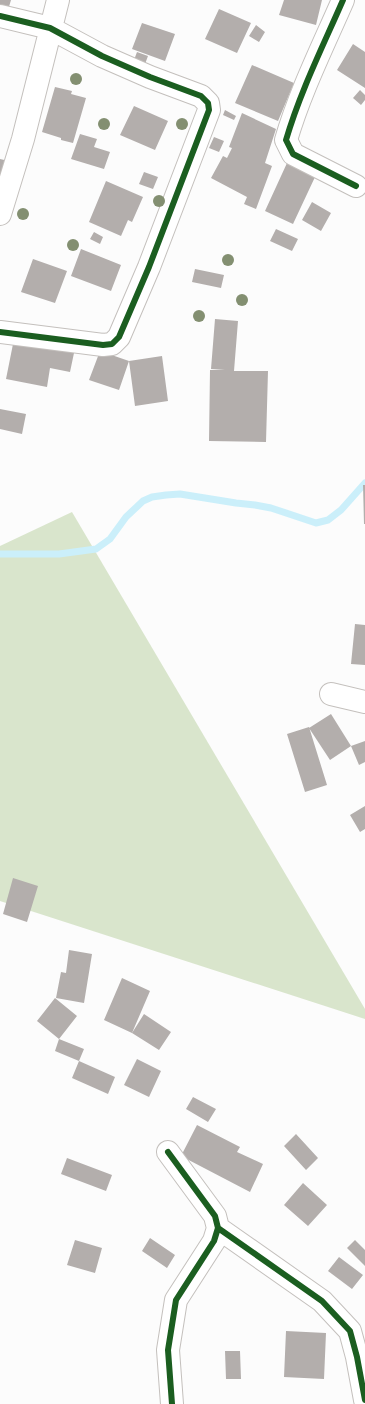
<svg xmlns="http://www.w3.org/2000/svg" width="365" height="1404" viewBox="0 0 365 1404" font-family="Helvetica,sans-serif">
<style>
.green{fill:#d9e5cc}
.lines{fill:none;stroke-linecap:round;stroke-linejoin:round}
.stream{stroke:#cbeffa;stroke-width:7}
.building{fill:#b3aeac}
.street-casing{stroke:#c4c0bd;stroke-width:24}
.street{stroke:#fff;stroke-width:22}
.cycleway-casing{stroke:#fff;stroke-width:8}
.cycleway{stroke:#1b5e20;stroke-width:6}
.tree{fill:#838f71}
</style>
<rect width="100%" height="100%" fill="#fcfcfc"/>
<!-- green -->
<path class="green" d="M72,512L365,1009V1019L0,901V546Z"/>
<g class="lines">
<!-- stream -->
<path class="stream" d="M0,554H59L96,549L110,539L126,517L143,501L152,497L166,495L180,494L236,503L255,505L271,508L316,523L328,520L341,510L365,483"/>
</g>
<!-- building -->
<path class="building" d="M0,0H11L8,10L0,9Z
M284,0H322L316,25L279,15Z
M219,9L251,23L237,53L205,39Z
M142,23L175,34L165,61L132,49Z
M256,25L265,32L259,42L249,36Z
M353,44L365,52V88L337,70Z
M137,52L148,56L145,64L134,60Z
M252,65L294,83L278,121L235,103Z
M55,87L72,91L71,94L86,98L73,143L61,140V138L42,132Z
M360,90L365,95V100L361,105L353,98Z
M134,106L168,121L155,150L120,135Z
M225,110L236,116L234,120L223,115Z
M242,113L276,129L265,163L272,166L256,209L244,204L247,197L211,178L223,156L227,158L232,148L229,147Z
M80,134L97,139L94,147L110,152L104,169L71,159Z
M214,137L224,141L219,152L209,148Z
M0,159L13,162L0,178Z
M287,163L315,177L293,224L265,211Z
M144,172L158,177L153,189L139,184Z
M106,181L143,197L132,222L128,220L121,236L89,222Z
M312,202L331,213L321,231L302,220Z
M276,229L298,239L292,251L270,241Z
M94,232L103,237L100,244L90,239Z
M81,249L121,265L111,291L71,276Z
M33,259L67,271L55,303L21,292Z
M195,269L224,275L221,288L192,282Z
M215,319L238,321L234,371H268L266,442L209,441L210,370H225L211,369Z
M15,334H78L70,372L50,368L47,387L6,379Z
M100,351L129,361L162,356L168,401L135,406L129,361L119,390L89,380Z
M0,409L26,414L22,434L0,429Z
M363,485H365V524H364Z
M355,624L365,625V665L351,664Z
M331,714L351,746L365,741V762L359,765L351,746L330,760L309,728Z
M309,727L327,785L305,792L287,734Z
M365,806V829L360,832L350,815Z
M13,878L38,886L27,922L3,914Z
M69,950L92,954L84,1003L56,998L61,972L66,973Z
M122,978L150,991L132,1033L144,1014L171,1032L159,1050L132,1033L104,1020Z
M55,998L77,1016L59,1039L37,1021Z
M59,1039L84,1049L79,1061L55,1051Z
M137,1059L161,1071L149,1097L124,1085Z
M79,1061L115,1077L108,1094L72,1078Z
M193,1097L216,1109L208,1122L186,1109Z
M197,1125L240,1147L237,1152L263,1164L250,1192L181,1156Z
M296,1134L318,1158L306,1170L284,1146Z
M67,1158L112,1175L106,1191L61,1174Z
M303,1183L327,1205L308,1226L284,1205Z
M150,1238L175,1255L167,1268L142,1251Z
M75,1240L102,1248L95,1273L67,1265Z
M355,1240L365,1250V1266L347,1248Z
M339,1257L363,1275L352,1289L328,1271Z
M286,1331L326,1333L324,1379L284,1377Z
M225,1351H240L241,1379H226Z"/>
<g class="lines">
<!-- street casing -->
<g class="street-casing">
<path id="street" d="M343,0C323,46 300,92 286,140L293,154L356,186
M0,16L50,28L102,56L150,77L201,96L208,103L209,110L149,267L119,337L112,344L103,345L0,332
M0,214L23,139L58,0
M331,694L365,702
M168,1152L215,1216L218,1228L214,1241L176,1300L168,1350L172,1404
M218,1228L322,1301L350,1331L357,1357L365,1400"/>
</g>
<!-- street -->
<use href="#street" class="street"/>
<!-- cycleway casing -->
<g class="cycleway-casing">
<path id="cycleway" d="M343,0C323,46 300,92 286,140L293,154L356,186
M0,16L50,28L102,56L150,77L201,96L208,103L209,110L149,267L119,337L112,344L103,345L0,332
M168,1152L215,1216L218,1228L214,1241L176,1300L168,1350L172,1404
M218,1228L322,1301L350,1331L357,1357L365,1400"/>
</g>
<!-- cycleway -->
<use href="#cycleway" class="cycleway"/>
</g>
<!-- trees -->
<g class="tree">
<circle cx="76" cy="79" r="6"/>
<circle cx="104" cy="124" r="6"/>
<circle cx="182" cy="124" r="6"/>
<circle cx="159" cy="201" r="6"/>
<circle cx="23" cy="214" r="6"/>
<circle cx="73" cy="245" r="6"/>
<circle cx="228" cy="260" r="6"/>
<circle cx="242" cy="300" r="6"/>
<circle cx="199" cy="316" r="6"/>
</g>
</svg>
